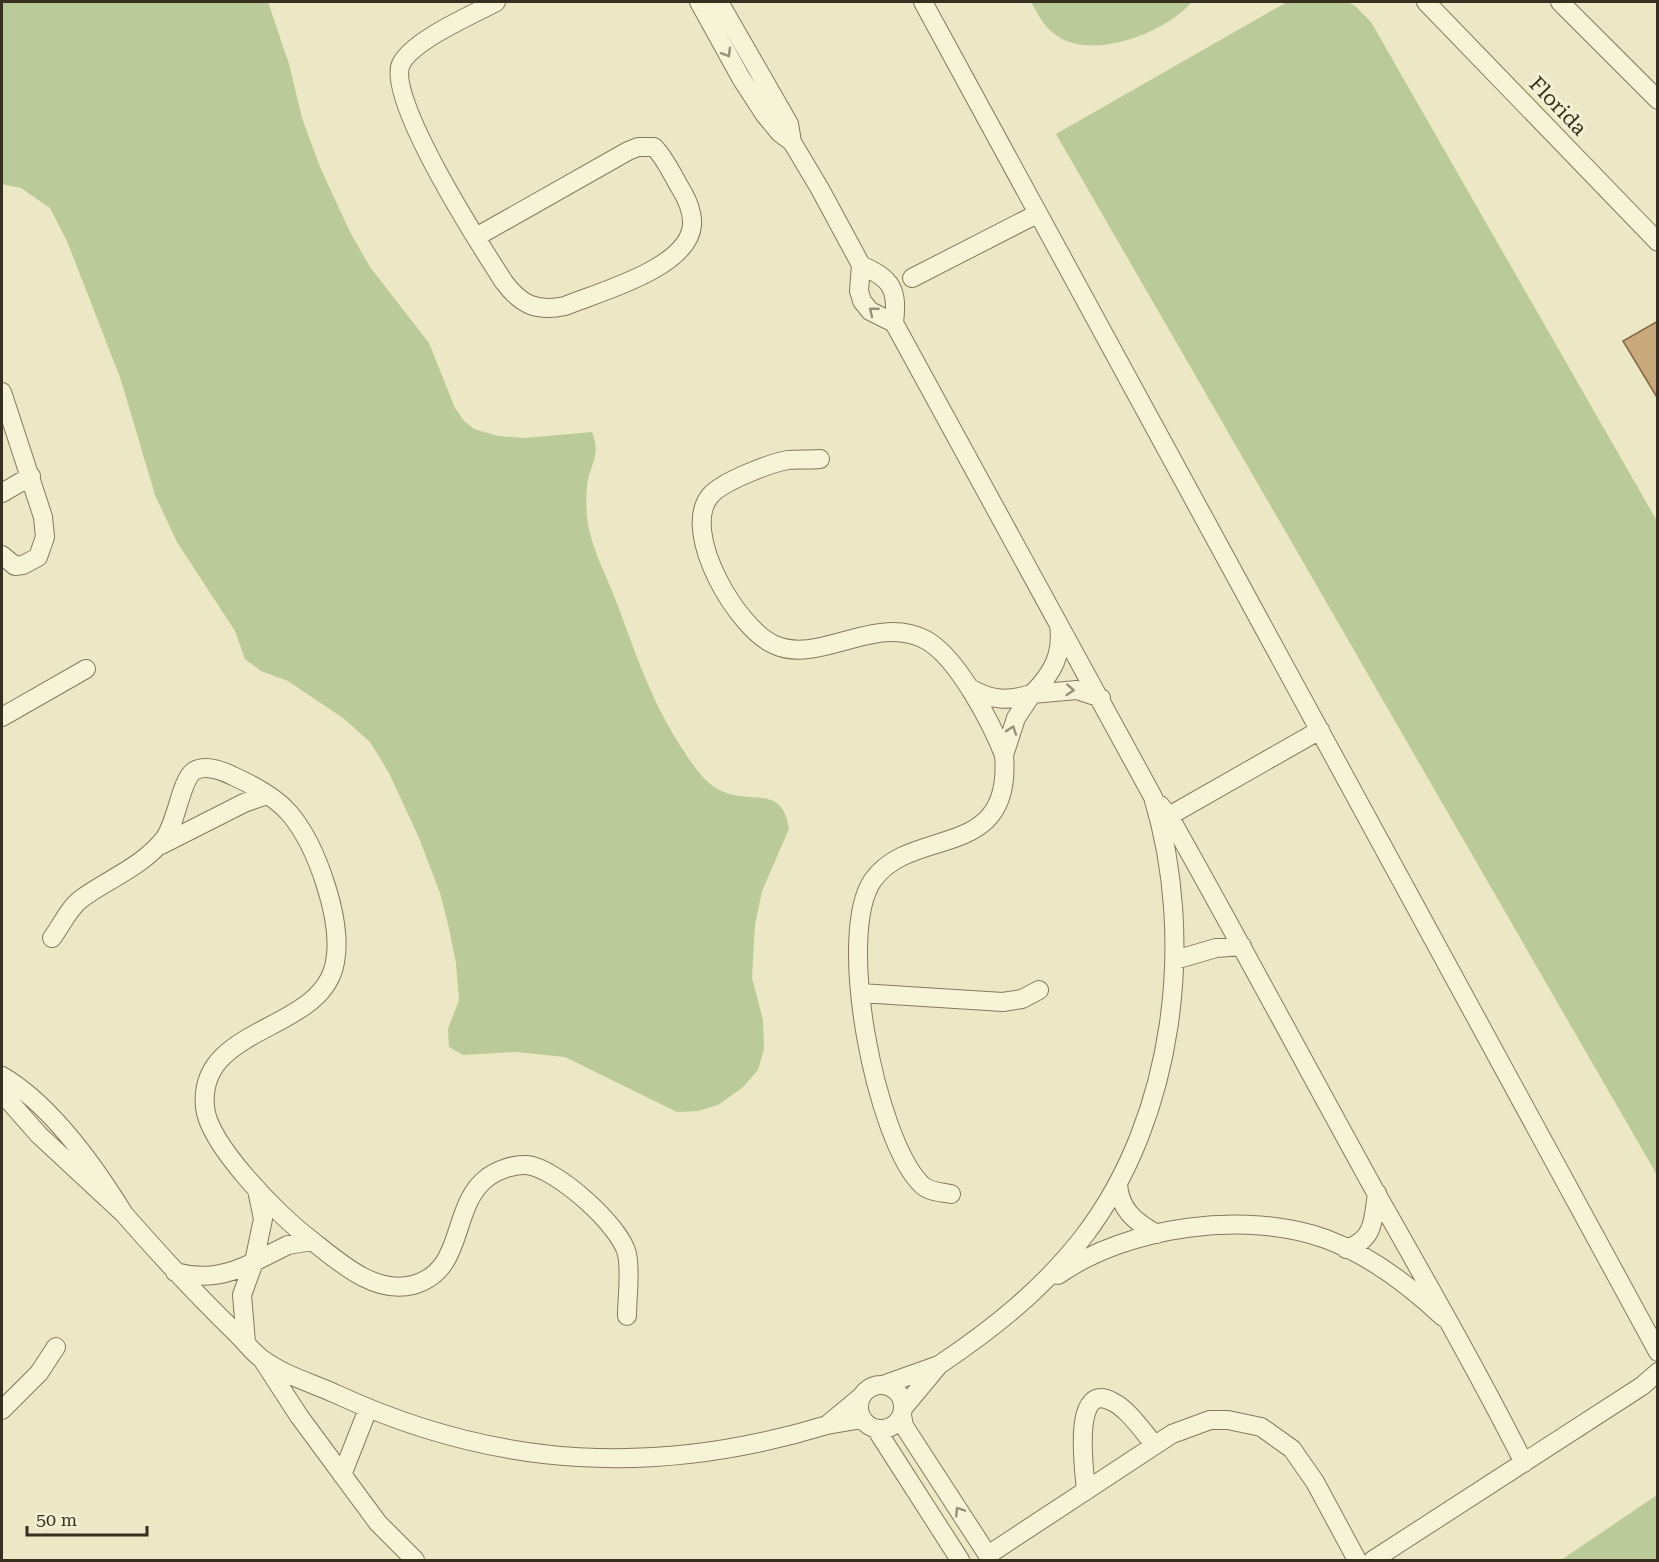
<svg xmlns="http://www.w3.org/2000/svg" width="1659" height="1562" viewBox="0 0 1659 1562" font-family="'Roboto Serif',serif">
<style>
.green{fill:#bbca99}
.building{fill:#c8a97c;stroke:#846843;stroke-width:1.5}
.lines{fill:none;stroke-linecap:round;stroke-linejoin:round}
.minor-casing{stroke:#867a5c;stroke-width:20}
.minor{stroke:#f7f3d7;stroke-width:18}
.oneway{stroke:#97917b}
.labels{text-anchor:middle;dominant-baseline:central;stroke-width:6;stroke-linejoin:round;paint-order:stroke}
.street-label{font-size:21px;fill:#372f1f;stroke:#f4f0d4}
</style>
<rect width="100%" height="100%" fill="#ece7c4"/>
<!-- green -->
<path class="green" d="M2,2H268L289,64L302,118L320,167L350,232L370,267L429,343L455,408L464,421L474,429L498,436L525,438L592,432C599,450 595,458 589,475C585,490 586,510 588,525C594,554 608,579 618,606C635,652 650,697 676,739C686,754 700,779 716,788C749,808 782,781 789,829L762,891L755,925L752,978L763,1020L764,1049L758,1070L742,1088L718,1105L698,1111L677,1112L565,1057L516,1052L463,1055L449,1047L448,1029L459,1000L456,963L448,924L440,893L419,838L389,773L370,742L343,718L288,681L261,671L245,659L235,631L177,542L155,495L121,380L67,241L50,208L21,188L2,184Z
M1031,2H1192C1165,33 1088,64 1052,32C1042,24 1037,12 1031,2Z
M1287,2H1347L1354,5L1371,22L1657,521V1175L1056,134Z
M1657,1495V1560H1561Z"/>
<!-- building -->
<path class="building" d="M1658,321V399L1623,341Z"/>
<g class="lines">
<!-- minor casing -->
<g class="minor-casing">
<path id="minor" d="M699,2L741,78L765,115L780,133L792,142L820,189L861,265L859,291L862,301L870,311L894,323C898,289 892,279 861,265
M719,2L789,124L792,142
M923,2L1658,1352
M1426,2L1658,242
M1560,2L1658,100
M476,237L628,151L638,147H654C665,158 671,172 679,186C686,197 693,210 692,225C689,268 599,292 565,306C537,312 521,305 504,282C482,248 385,98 401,64C413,40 472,15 496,2
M912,278L1037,214
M894,323L1153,797C1196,938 1175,1117 1084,1236C1043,1289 994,1328 939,1365
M2,392L43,517L45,537L38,557L23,565L15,566L2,555
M820,459C809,460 798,459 788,460C770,463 721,482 710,496C680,532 738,630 775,645C820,665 875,613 926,640C957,657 991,722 1004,755L1016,718L1032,694C1008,701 992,701 970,688
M2,493L31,476
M1059,625C1063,654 1053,673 1032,694L1077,690L1101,698
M2,717L86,669
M1160,805L1169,816C1239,940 1306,1066 1375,1191C1426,1281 1477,1370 1524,1463
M1163,825L1169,816L1320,730
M161,845L244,803L267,795
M52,938C61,926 69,908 81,899C108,879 142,867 164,839C177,822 181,779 194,771C205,764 223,771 233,776C253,785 276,797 290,814C317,846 343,921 335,962C323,1033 197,1024 205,1107C208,1144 279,1216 310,1239C338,1261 374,1295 413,1285C467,1270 449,1206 488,1177C498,1170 514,1164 527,1165C556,1168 621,1226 627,1254C631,1273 627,1297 627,1316
M1175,960L1216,948L1242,946
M860,993L1003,1002L1022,999L1039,990
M2,1076C50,1104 95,1167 124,1214L39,1135L2,1093
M1118,1183C1119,1209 1135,1222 1157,1234
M257,1190L263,1219L254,1262L288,1245L312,1241
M951,1194C941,1192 928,1192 921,1184C876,1139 835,934 873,880C912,825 1013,863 1004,755
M124,1214C159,1254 195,1293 233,1330C243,1339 251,1351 262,1359C283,1375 312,1383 336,1394C498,1469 657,1477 827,1425
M1346,1249C1375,1239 1373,1220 1377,1193
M175,1272C204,1280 228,1275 254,1262L242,1295L246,1342
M1058,1275C1128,1226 1246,1210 1326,1239C1369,1255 1410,1286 1443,1317
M262,1359L299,1416L378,1523L415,1560
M859 1407a22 22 0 1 1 44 0a22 22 0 1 1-44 0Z
M883,1385L939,1365L904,1407
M862,1396L827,1425L862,1419
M2,1410L39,1373L56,1347
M902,1415L904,1426L991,1560
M876,1429L960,1560
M342,1475L368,1409
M1086,1491C1085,1475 1070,1378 1113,1402C1129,1410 1143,1432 1155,1445
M988,1555L1172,1434L1210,1420H1228L1261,1427L1292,1449L1315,1482L1357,1560
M1373,1560L1642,1386L1658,1372"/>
</g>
<!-- minor -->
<use href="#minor" class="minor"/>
</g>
<!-- one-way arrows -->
<defs><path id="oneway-chevron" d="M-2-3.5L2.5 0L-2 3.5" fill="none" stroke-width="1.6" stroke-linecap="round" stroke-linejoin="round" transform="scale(1.5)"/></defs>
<g class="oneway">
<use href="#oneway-chevron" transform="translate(727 53) rotate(59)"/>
<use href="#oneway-chevron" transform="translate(873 311) rotate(-141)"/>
<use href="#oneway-chevron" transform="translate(1070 690) rotate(4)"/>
<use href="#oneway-chevron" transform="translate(1012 730) rotate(-71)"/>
<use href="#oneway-chevron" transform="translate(959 1511) rotate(-123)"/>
</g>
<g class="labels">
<!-- street labels -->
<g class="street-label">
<text transform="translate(1558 106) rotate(46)">Florida</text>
</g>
</g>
<!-- border -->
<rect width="1659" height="1562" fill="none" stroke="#372f1f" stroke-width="6"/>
<!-- scale -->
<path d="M27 1526v9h120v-9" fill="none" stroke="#372f1f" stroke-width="3"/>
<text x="36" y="1526" font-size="18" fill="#372f1f" stroke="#f4f0d4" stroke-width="4.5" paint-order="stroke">50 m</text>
</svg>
